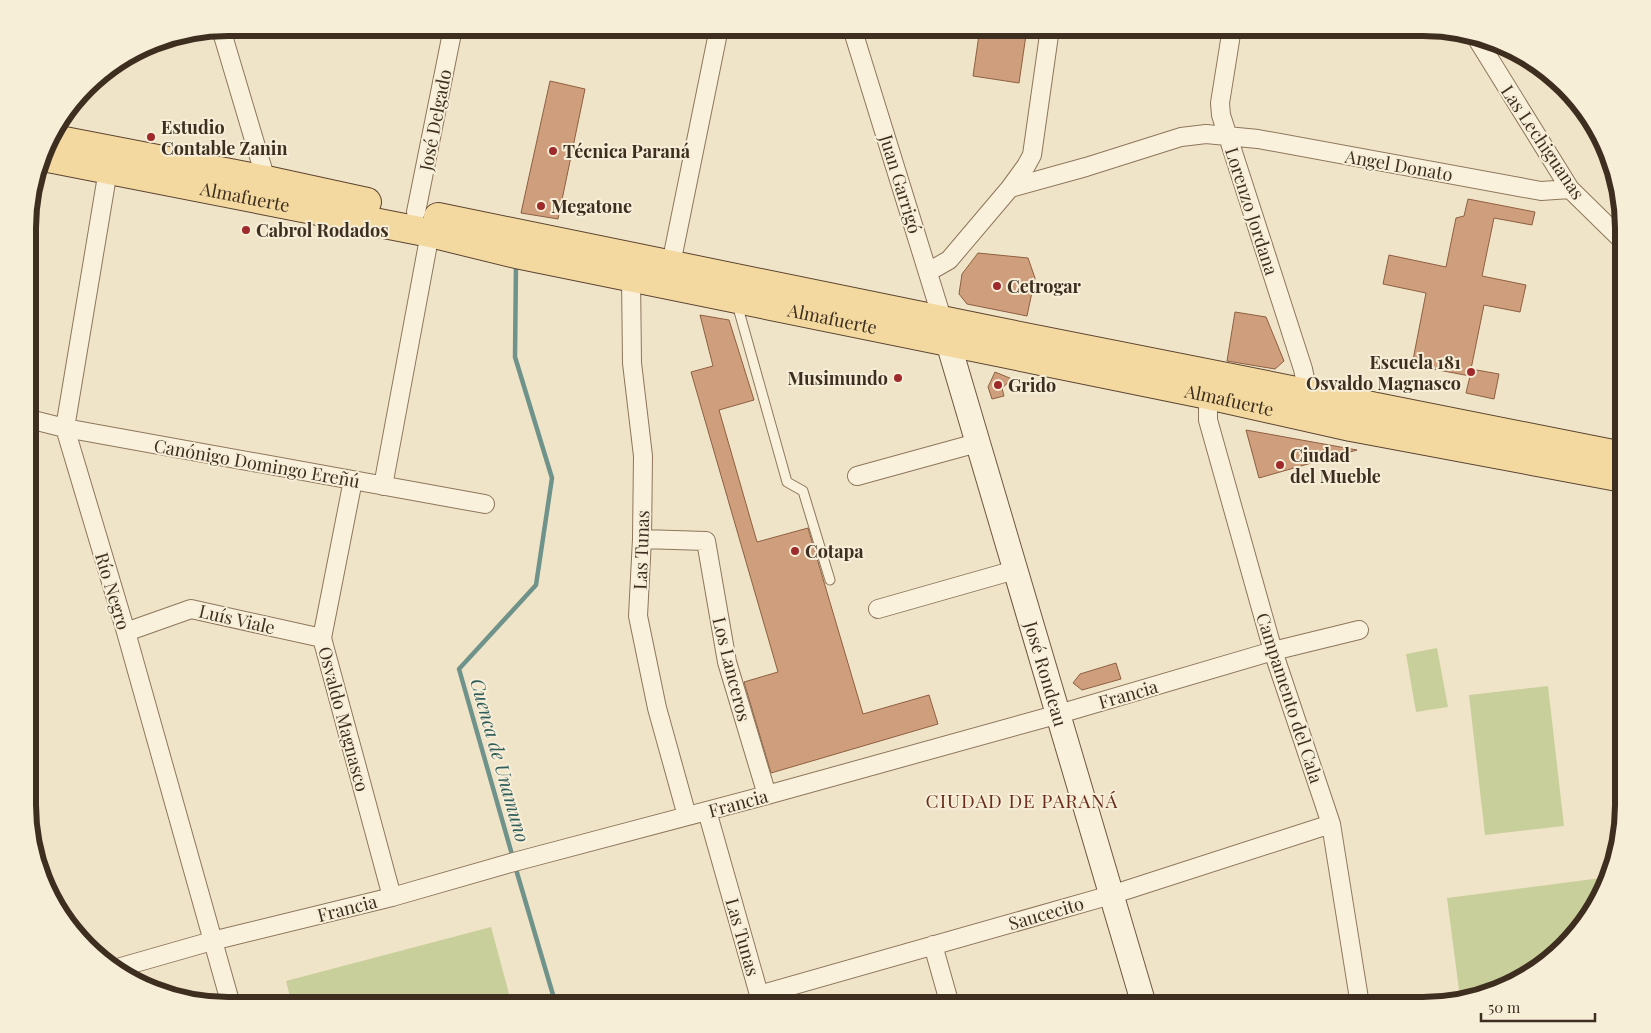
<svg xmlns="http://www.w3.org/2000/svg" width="1651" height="1033" viewBox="0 0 1651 1033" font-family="'Playfair Display',serif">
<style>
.pitch{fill:#c9cf9b}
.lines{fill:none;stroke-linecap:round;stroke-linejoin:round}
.stream{stroke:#6f938a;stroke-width:4.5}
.building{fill:#cf9f7d;stroke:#8d5f41}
.lane-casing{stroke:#8d765c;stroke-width:11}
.street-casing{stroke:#8d765c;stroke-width:20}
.secondary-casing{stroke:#6f573f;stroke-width:26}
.primary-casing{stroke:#5b4430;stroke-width:30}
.lane{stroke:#faf1dc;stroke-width:9}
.street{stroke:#faf1dc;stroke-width:18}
.secondary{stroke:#faf1dc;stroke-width:24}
.primary{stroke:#f3d9a0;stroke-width:28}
.poi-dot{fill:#9e2a2b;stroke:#f7eed8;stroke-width:2}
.labels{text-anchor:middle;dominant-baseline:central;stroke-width:4;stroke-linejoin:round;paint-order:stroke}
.street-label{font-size:18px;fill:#3d2e20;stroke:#f7eed8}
.poi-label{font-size:18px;font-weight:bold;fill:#3d2e20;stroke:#f7eed8;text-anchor:start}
.water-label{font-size:19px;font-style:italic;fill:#2f5d5a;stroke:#f7eed8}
.neighbourhood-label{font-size:19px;letter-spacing:1px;fill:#6b2e1e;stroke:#f7eed8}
.rim{fill:none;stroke:#3d2e20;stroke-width:6}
</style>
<rect width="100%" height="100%" fill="#f0e4c8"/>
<!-- pitch -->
<path class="pitch" d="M1437,648L1448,707L1416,712L1406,654Z
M1548,686L1564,826L1485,835L1469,695Z
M1609,877L1590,916L1523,978L1460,998L1447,898Z
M491,927L512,1005H292L286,981Z"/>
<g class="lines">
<!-- stream -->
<path class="stream" d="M513,858L459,669L536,585L552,478L515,357L516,263
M515,866L556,1005"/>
</g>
<!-- building -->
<path class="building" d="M980,28H1027L1019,83L973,76Z
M550,81L585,89L558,219L521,213Z
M1468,199L1535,212L1532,225L1494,218L1482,276L1526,285L1520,312L1484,305L1471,369L1499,374L1494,399L1466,393L1470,376L1412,365L1426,293L1383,284L1389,255L1446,267L1456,218L1464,216Z
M978,253L1028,258L1035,278L1027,316L967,304L959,294L962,274Z
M1235,312L1266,317L1284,361L1275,369L1227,361Z
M700,315L729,320L754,400L719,410L757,542L808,528L863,714L929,695L938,724L771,773L744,682L778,672L691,372L713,366Z
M995,372L1012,379L1002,388L1004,396L992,399L988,387Z
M1246,430L1357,450L1259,478Z
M1116,663L1121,679L1082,690L1073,683L1080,674Z"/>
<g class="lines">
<!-- lane casing -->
<g class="lane-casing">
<path id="lane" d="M737,304L787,482L803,491L830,580"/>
</g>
<!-- street casing -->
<g class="street-casing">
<path id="street" d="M826,28L852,29
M852,28L945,328
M1232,28L1220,103L1221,115L1303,369L1305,379L1301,393
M221,29L266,180
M1474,34L1570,189L1623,241
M108,170L65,428L126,632L231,1005
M1010,188L1086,167L1181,137L1206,134L1258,139L1541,191L1570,189
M416,212L453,28
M671,264L719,28
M928,272L949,260L1010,188L1026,166L1032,155L1050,28
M631,277L632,363L643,456L642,539L638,616L657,708L687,816
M1208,395V420L1273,651L1331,824L1360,1005
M29,419L65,428L485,504
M857,476L977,443
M353,480L322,638L392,897
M383,486L430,233
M642,539L706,541L727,662L767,795
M878,609L1015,570
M126,632L191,609L322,638
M707,811L762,1005
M933,945L950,1005
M114,969L212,941L392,897L514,862L767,795L1059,714L1273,651L1359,630
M759,995L1111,895L1331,824"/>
</g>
<!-- secondary casing -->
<g class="secondary-casing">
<g id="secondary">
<path id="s1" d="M948,342L1144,1005"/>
</g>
</g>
<!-- primary casing -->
<g class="primary-casing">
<g id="primary">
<path d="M49,138L266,180L367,202"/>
<path id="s2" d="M43,157L430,233L516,254L1208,395L1351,427L1623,478"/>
<path d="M438,217L1000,332L1623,456"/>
</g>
</g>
<!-- lane -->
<use href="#lane" class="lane"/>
<!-- street -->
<use href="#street" class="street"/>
<!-- secondary -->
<use href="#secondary" class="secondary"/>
<!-- primary -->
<use href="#primary" class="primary"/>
</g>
<!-- markers -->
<g class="poi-dot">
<circle cx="151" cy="137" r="5"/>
<circle cx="553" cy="151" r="5"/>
<circle cx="541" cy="206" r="5"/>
<circle cx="246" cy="230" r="5"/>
<circle cx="997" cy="286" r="5"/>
<circle cx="1471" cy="372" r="5"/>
<circle cx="898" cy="378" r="5"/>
<circle cx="998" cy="385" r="5"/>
<circle cx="1280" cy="465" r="5"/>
<circle cx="795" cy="551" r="5"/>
</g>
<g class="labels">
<!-- street labels -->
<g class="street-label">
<text transform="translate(435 120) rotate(-79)">José Delgado</text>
<text transform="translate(1543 142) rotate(56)">Las Lechiguanas</text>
<text transform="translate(1399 165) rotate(10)">Angel Donato</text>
<text transform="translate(901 184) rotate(73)">Juan Garrigó</text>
<text stroke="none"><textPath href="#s2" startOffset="206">Almafuerte</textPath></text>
<text transform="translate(1252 211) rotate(72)">Lorenzo Jordana</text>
<text stroke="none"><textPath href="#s2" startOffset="806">Almafuerte</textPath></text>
<text stroke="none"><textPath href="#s2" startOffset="1211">Almafuerte</textPath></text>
<text transform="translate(257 463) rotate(10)">Canónigo Domingo Ereñú</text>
<text transform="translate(641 550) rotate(-88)">Las Tunas</text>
<text transform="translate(113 591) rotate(73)">Río Negro</text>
<text transform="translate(237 619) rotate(13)">Luís Viale</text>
<text transform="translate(732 669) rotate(76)">Los Lanceros</text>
<text stroke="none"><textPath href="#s1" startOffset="346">José Rondeau</textPath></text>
<text transform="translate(1128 694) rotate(-16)">Francia</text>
<text transform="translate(1290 698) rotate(72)">Campamento del Cala</text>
<text transform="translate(344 719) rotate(75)">Osvaldo Magnasco</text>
<text transform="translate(738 803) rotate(-15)">Francia</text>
<text transform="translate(347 908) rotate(-14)">Francia</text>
<text transform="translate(1046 913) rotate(-16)">Saucecito</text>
<text transform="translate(743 937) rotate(74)">Las Tunas</text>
</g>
<!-- poi labels -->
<g class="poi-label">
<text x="161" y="127">Estudio<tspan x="161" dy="21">Contable Zanin</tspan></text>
<text x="563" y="151">Técnica Paraná</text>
<text x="551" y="206">Megatone</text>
<text x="256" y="230">Cabrol Rodados</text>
<text x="1007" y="286">Cetrogar</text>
<text x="1461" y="362" text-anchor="end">Escuela 181<tspan x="1461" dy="21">Osvaldo Magnasco</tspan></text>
<text x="888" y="378" text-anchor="end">Musimundo</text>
<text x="1008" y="385">Grido</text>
<text x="1290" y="455">Ciudad<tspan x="1290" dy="21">del Mueble</tspan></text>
<text x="805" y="551">Cotapa</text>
</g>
<!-- water labels -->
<g class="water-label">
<text transform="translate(501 760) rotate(74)">Cuenca de Unamuno</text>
</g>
<!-- neighbourhood labels -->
<g class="neighbourhood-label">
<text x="1022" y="800">CIUDAD DE PARANÁ</text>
</g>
</g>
<!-- crop -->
<path d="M0 0H1651V1033H0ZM228 36H1423A192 192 0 0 1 1615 228V805A192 192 0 0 1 1423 997H228A192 192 0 0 1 36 805V228A192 192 0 0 1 228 36Z" fill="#f7eed8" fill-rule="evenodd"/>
<path class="rim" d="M228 36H1423A192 192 0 0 1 1615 228V805A192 192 0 0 1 1423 997H228A192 192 0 0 1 36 805V228A192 192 0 0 1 228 36Z"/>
<!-- scale -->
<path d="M1481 1013v8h114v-8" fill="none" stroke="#3d2e20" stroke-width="2.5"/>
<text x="1488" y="1013" font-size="15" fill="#3d2e20" stroke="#f7eed8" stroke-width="4" paint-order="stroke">50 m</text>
</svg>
